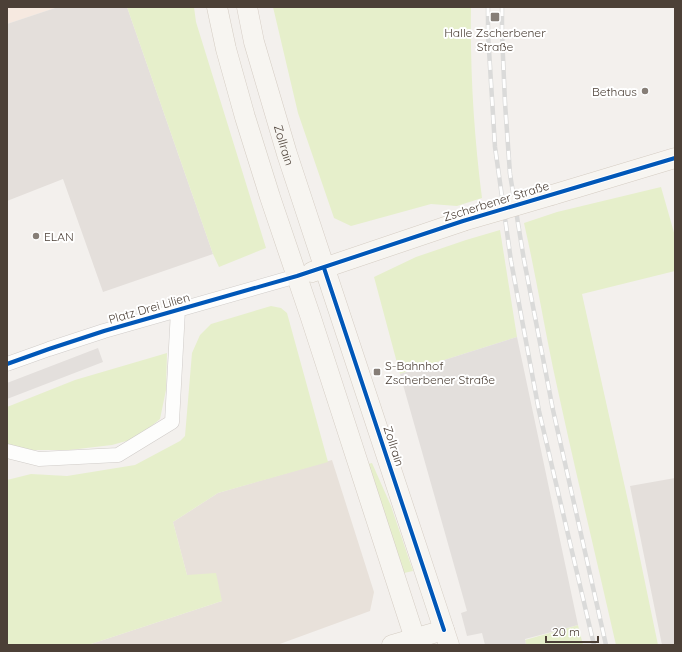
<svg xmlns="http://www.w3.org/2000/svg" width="682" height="652" viewBox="0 0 682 652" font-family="Quicksand,sans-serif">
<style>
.residential{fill:#e8e1da}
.commercial{fill:#f6e9e0}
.industrial{fill:#e4dfdb}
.green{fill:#e6efcb}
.parking{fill:#e3dfdc}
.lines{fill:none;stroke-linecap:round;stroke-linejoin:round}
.street-casing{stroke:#d0ccc9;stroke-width:15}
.secondary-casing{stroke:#d5cdc4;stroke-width:21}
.street{stroke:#fdfdfc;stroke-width:14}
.secondary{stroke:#f7f5f1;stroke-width:20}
.rail-casing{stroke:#dadad9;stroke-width:4.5}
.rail{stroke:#fff;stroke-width:3;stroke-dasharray:9;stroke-linecap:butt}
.secondary-bridge-casing{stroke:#d5cdc4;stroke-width:21;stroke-linecap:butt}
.secondary-bridge{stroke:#f7f5f1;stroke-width:20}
.cycleway-casing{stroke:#fff;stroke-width:6}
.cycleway{stroke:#0057b8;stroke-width:4}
.poi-dot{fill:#867e77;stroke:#fff;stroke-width:1.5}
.labels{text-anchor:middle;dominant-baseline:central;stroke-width:4;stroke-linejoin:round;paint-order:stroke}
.poi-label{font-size:12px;fill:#4c4037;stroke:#fff;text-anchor:start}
.street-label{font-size:12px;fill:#4c4037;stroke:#fff}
</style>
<rect width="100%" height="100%" fill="#f3f0ed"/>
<!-- residential -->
<path class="residential" d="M332,460L374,592L370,611L277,645H88L222,601L187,575L173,522L218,493Z"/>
<!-- commercial -->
<path class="commercial" d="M7,7H58L7,24Z"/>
<!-- industrial -->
<path class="industrial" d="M58,7H127L213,254L103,292L63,179L7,201V24Z
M675,478V645H662L630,486Z"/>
<!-- green -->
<path class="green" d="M127,7H194L196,22L266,248L219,267L213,254Z
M273,7H471C470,71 474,135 482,198L457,206L431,204L351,226L334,218L298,113Z
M661,187L675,236V271L582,294L630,510L658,645H616C595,553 573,461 553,368C543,320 535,271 524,223L557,212Z
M500,230L517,337L400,374L374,277L416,257L466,240Z
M271,306L281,308L287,313L328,462L218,493L173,522L187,575L216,573L222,601L88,645H7V480L31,474L67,476L135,465L180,441L185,436L192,353L200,335L211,324Z
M167,353L166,390L160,419L137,438L112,445L69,450H28L7,446V407L75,380Z
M372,463L391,506L413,571L404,573L368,464Z
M578,625L583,645H526L525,640Z"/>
<!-- parking -->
<path class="parking" d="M517,337L578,625L525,639L526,645H485L482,633L467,636L461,613L467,611L400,374Z
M98,348L103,362L7,399V383Z"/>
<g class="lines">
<!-- street casing -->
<g class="street-casing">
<path id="street" d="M7,364L49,349L104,331L297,276
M7,451L39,459L118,455L172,422L178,310"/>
</g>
<!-- secondary casing -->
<g class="secondary-casing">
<g id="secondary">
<path d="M217,7L226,49L245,117L270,197L310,315L417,645"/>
<path id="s1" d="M247,7L254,42L287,154L449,645"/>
<path d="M552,195L675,158"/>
<path d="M312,272L463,221"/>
<path d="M392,645L444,630"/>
</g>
</g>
<!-- street -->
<use href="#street" class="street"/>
<!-- secondary -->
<use href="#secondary" class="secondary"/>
<!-- rail casing -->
<g class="rail-casing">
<path id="rail" d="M488,7V34L495,147L511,261L539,411L594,645
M502,7V34L505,103L510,174L524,260L553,410L606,645"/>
</g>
<!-- rail -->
<use href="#rail" class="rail"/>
<!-- secondary-bridge casing -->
<g class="secondary-bridge-casing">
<path id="secondary-bridge" d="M463,221L552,195"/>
</g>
<!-- secondary-bridge -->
<use href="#secondary-bridge" class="secondary-bridge"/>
<!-- cycleway casing -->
<g class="cycleway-casing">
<path id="cycleway" d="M324,268L444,630
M7,364L49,349L104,331L297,276L463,221L675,158"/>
</g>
<!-- cycleway -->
<use href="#cycleway" class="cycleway"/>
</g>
<!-- markers -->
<g class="poi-dot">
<rect x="490" y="12" width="10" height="10" rx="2"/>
<circle cx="645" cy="91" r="4"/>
<circle cx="36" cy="236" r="4"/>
<rect x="373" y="368" width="8" height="8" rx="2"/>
</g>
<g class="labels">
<!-- poi labels -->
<g class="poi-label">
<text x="495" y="32" text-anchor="middle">Halle Zscherbener<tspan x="495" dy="14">Straße</tspan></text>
<text x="637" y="91" text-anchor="end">Bethaus</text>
<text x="44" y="236">ELAN</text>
<text x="385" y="365">S-Bahnhof<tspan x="385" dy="14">Zscherbener Straße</tspan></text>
</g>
<!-- street labels -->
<g class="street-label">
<text stroke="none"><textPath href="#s1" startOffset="143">Zollrain</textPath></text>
<text transform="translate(496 201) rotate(-17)">Zscherbener Straße</text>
<text transform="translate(149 308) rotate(-16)">Platz Drei Lilien</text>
<text transform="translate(394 446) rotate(72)">Zollrain</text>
</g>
</g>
<!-- border -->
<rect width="682" height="652" fill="none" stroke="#4c4037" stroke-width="16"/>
<!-- scale -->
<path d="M546 636v6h52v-6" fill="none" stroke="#4c4037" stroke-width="2"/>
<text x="552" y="636" font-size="12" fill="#4c4037" stroke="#ffffff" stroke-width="3" paint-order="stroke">20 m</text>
</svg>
